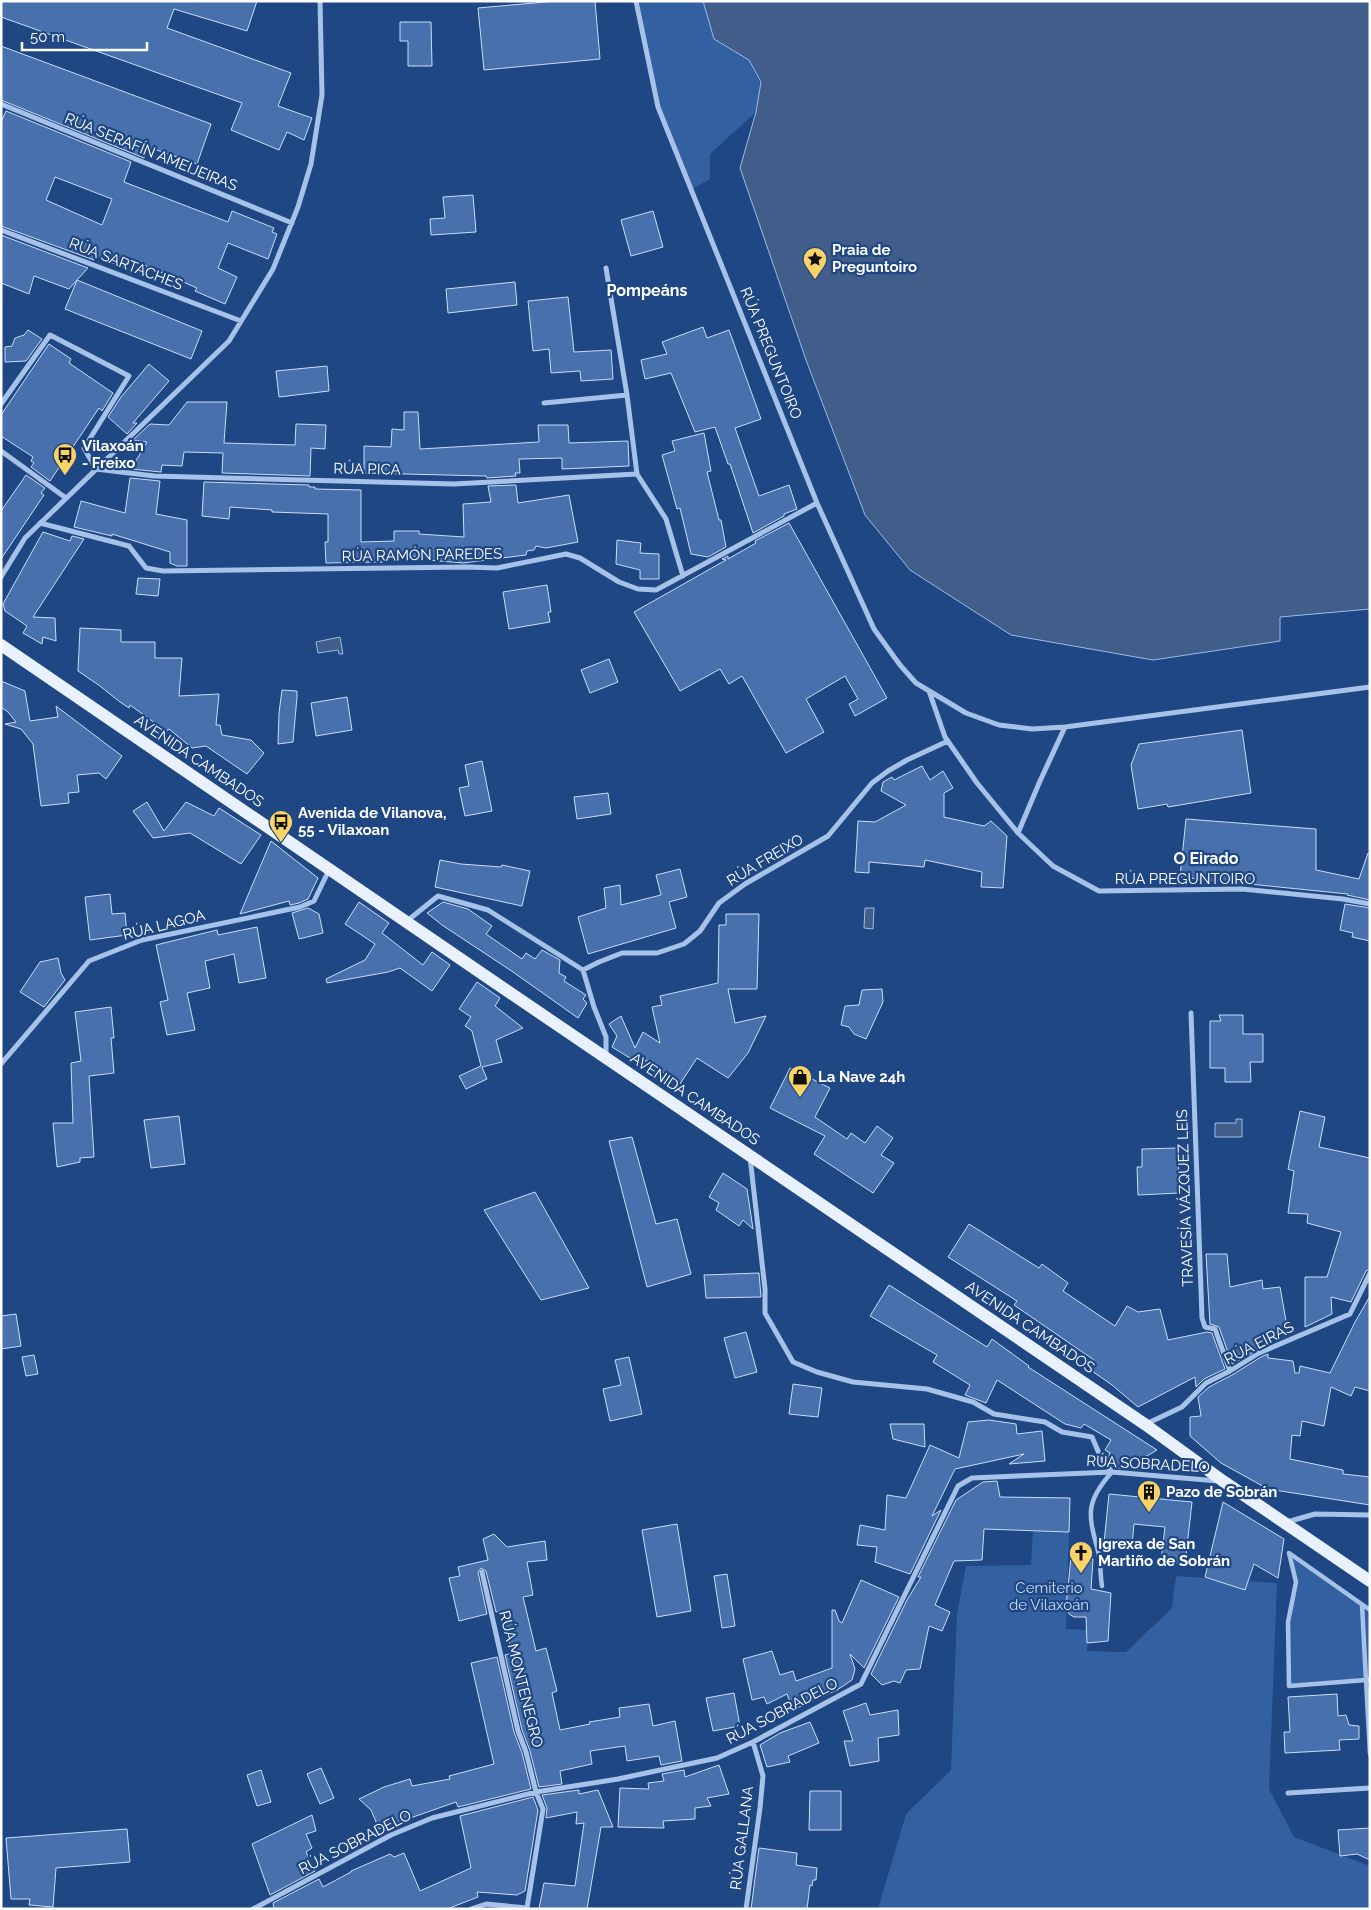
<svg xmlns="http://www.w3.org/2000/svg" width="1371" height="1910" viewBox="0 0 1371 1910" font-family="Raleway,sans-serif">
<style>
.green{fill:#3260a1}
.water{fill:#415e8a;stroke:#99bceb}
.building{fill:#4770ac;stroke:#caddf7;fill-rule:evenodd}
.lines{fill:none;stroke-linecap:round;stroke-linejoin:round}
.pedestrian{stroke:#a6c2e9;stroke-width:4.5}
.minor{stroke:#a6c2e9;stroke-width:5}
.primary{stroke:#e9f0fe;stroke-width:12}
.labels{text-anchor:middle;dominant-baseline:central;stroke-width:4.5;stroke-linejoin:round;paint-order:stroke}
.street-label{font-size:15px;fill:#fff;stroke:#1f4783}
.poi-label{font-size:15px;font-weight:bold;fill:#fff;stroke:#1f4783;text-anchor:start}
.park-label{font-size:15px;fill:#caddf7;stroke:#1f4783}
.neighbourhood-label{font-size:16px;font-weight:bold;fill:#fff;stroke:#1f4783}
</style>
<rect width="100%" height="100%" fill="#1f4783"/>
<!-- green -->
<path class="green" d="M637,1H703L714,39L749,60L761,85L756,112L710,154V179L692,189L658,107Z
M1033,1531L1069,1532L1066,1629L1088,1630L1087,1651L1126,1652L1172,1608L1176,1576L1277,1583L1269,1789L1294,1837L1370,1866V1909H878L906,1814L951,1770L957,1614L966,1566L1031,1565Z
M1289,1553L1370,1610V1749L1366,1680L1289,1686L1288,1622L1296,1582Z"/>
<!-- water -->
<path class="water" d="M703,1H1370V609L1280,617V641L1153,660L1011,635L910,570L865,515L806,360L740,168L756,112L761,82L749,60L714,39Z
M340,637L343,654H339L338,650L318,653L316,642Z
M865,908H874L873,929L864,928Z
M1236,1119H1242V1137H1215V1123H1236Z"/>
<!-- building -->
<path class="building" d="M1,1H257L247,31L174,9L167,28L291,73L278,106L312,118L304,140L287,132L279,150L231,130L242,103L1,17Z
M556,1H595L600,59L484,70L478,8Z
M400,22H431L432,66H408V41H400Z
M1,46L211,124L197,164L148,147L144,158L1,100Z
M6,111L131,162L124,182L228,222L232,211L274,228L272,232L277,234L268,259L228,243L218,268L237,277L225,304L195,291L197,288L128,258L124,268L97,256L94,260L1,226V122ZM55,177L112,199L102,225L46,200Z
M473,195L476,232L431,235L430,219L445,218L443,197Z
M653,211L663,247L631,256L621,220Z
M1,235L88,268L77,280L202,331L191,359L65,309L77,280L69,289L34,276L29,294L1,283Z
M515,282L517,305L448,313L446,289Z
M568,297L574,352L611,350L613,379L581,381L580,371L551,373L549,349L533,351L528,301Z
M703,327L707,338L729,330L761,419L735,428L759,496L789,485L797,509L784,514V516L753,533L730,464H728L715,427L695,432L671,373L645,379L641,360L667,354L662,342Z
M28,330L42,339L26,361L5,362V347L12,346L15,338L24,335Z
M49,344L71,359L69,363L113,393L102,411L99,408L50,481L31,467L34,463L31,461L33,457L1,436V415Z
M149,364L169,381L133,423H137L127,434L108,417L121,397Z
M327,366L329,391L279,397L276,371Z
M187,402H227L224,443L295,445L296,424L326,425L325,449L311,448L310,476L222,473L223,453L184,452L182,466L162,465L161,472L131,469L147,442L133,440L150,424L169,425Z
M404,412H418L420,449L539,442L538,425H568L569,443L628,441L629,466L562,469V458L519,459L520,473H515L516,476L487,478L486,476L364,473V446L391,447L392,429L404,430Z
M704,433L711,471L707,472L719,520H721L726,547L708,557L691,554L680,508L677,509L662,455L675,451L672,441Z
M26,475L45,488L41,493L44,495L1,559V511Z
M130,478L160,481L156,514L187,520V566H177L170,563V552L112,534V536L74,527L81,501L125,513Z
M204,482L309,485V487H315V489L361,490V542L394,541V531H419V534L464,537L463,504L491,502L488,486L516,485L518,503L569,495L578,542L546,548L536,546L534,550L527,551L526,555L463,563L428,560V557H383V562L326,563L325,542H328V514L272,512V510L230,507L229,519L202,516Z
M789,523L887,698L855,716L849,704L858,699L845,676L806,699L824,732L786,753L742,676L729,684L720,669L680,691L634,612L726,560L722,559L728,556V559L756,543L755,541Z
M43,532L70,541L72,536L84,539L33,617L55,618L56,641L43,637L42,644L23,633L27,626L5,611L3,604Z
M617,540L641,543L640,553L659,554V579H640V570L616,564Z
M138,578L160,579L158,596L136,594Z
M547,585L551,612H548L550,622L509,629L503,592Z
M80,628L121,630V642H155V658H182L179,696L219,694L216,725H220L222,735L251,740L264,753L247,774L206,746L192,748L169,729L166,731L130,705L129,708L120,702L100,686L78,671Z
M609,659L618,682L590,693L581,670Z
M1,681L25,691L30,721L58,717L56,706L122,756L106,779L99,773L77,775L79,792L68,793L69,803L41,806L33,744L21,729L5,724L16,722L8,712L1,707Z
M282,690L297,691V697L293,742L278,744L279,713Z
M347,697L352,730L316,736L311,703Z
M1242,730L1251,793L1168,807L1167,804L1138,809L1131,765L1139,744Z
M482,761L492,811L465,816L459,788L469,786L465,765Z
M922,766L930,780L943,771L953,788L944,793V817L984,826L991,821L1007,836L1003,888L981,887L982,872L925,860L924,867L869,862V873L855,872L858,821L875,822L906,805L881,791L883,782L892,777L894,780Z
M608,793L611,814L577,819L574,797Z
M147,802L164,831L186,802L214,816L219,808L261,835L241,864L190,833L153,838L133,811Z
M1186,819L1316,829V870L1359,879L1368,853L1370,854V900L1347,895L1348,894L1180,877Z
M271,841L318,878L308,899L299,903L290,905L289,901L240,914Z
M440,860L461,864L501,867L502,865L530,871L522,906L435,887Z
M680,869L687,897L669,902L676,928L588,954L578,917L606,908L604,888L620,885L621,905L661,895L656,875Z
M110,894L112,914L125,913L127,935L90,940L85,897Z
M359,902L389,923L382,933L423,965L432,952L450,965L432,991L400,968L388,972L327,983L326,979L365,960L375,944L345,924Z
M443,902L468,909L492,926L486,934L522,959L526,953L535,959L542,950L560,960L559,973L566,977L564,981L586,995L583,999L587,1003L578,1018L513,972L442,925L427,913Z
M1345,904L1370,908V941L1352,937L1353,933L1340,930Z
M308,908L319,914L323,933L299,939L292,913Z
M726,914H759L757,989H728L735,1023L766,1016L748,1053L728,1078L697,1058L680,1084L646,1060L644,1066L634,1060L632,1061L630,1058L612,1047L617,1036L609,1024L621,1016L635,1048L643,1032L660,1043L652,1007L662,1005L660,996L718,983L719,925H726Z
M257,927L266,978L239,983L234,954L205,961L210,988L187,993L195,1030L167,1035L160,1002L168,1000L156,945L217,930L218,935Z
M58,958L61,973L65,980L44,1007L20,992L40,962Z
M477,982L500,998L495,1006L523,1028L496,1040L502,1062L482,1067L487,1079L466,1089L459,1076L481,1066L472,1031L465,1026L471,1017L459,1009Z
M882,989L883,1002L866,1039L854,1034L849,1027L841,1025L845,1006L859,1005L862,990Z
M111,1007L114,1038H111L114,1073L89,1076L94,1157L80,1158V1162L57,1167L53,1123H73L71,1063L81,1061L75,1012Z
M1219,1015H1243V1034H1263V1062H1250L1251,1082H1225V1068H1210V1021H1221Z
M790,1068L830,1088L815,1117L847,1139L851,1133L865,1143L877,1126L893,1138L881,1155L894,1163L873,1193L814,1154L825,1136L770,1108Z
M1300,1111L1325,1117L1319,1147L1370,1158V1269L1366,1271L1351,1302L1331,1297L1332,1314L1305,1327V1277H1327L1341,1232L1307,1223L1308,1214L1288,1213L1294,1171L1288,1169Z
M179,1116L185,1164L151,1168L144,1120Z
M632,1137L656,1224L677,1219L691,1274L647,1287L609,1141Z
M1178,1148L1179,1193L1138,1195L1137,1167H1142V1149Z
M723,1173L747,1189L753,1229L743,1220L739,1226L716,1210L719,1203L709,1197Z
M535,1192L589,1288L541,1300L484,1210Z
M969,1224L1039,1268L1042,1264L1068,1283L1063,1291L1115,1326L1127,1306L1138,1312L1160,1309L1168,1340L1207,1332L1212,1333L1225,1369L1204,1379L1196,1387L1195,1377L1138,1407L1112,1385L1089,1369L1094,1360L1014,1305L1017,1301L948,1257Z
M1206,1254H1227L1230,1287L1262,1280L1263,1289L1280,1287L1288,1332L1268,1336V1344L1232,1364L1219,1327L1210,1324Z
M759,1273L761,1297L706,1298L704,1275Z
M889,1285L987,1347L992,1339L1029,1366L1028,1367L1157,1450L1147,1456L1126,1461L1122,1468H1119L1107,1459L1110,1453L1105,1450L1111,1440L1084,1424L1081,1428L1065,1424L997,1380L986,1403L965,1395L970,1385L933,1362L937,1355L870,1316Z
M1370,1296V1391L1355,1387L1351,1396L1331,1387L1324,1426L1302,1421L1300,1436L1292,1435L1290,1459L1343,1470V1474L1370,1477V1505L1268,1489L1221,1463L1190,1436V1417L1201,1416L1198,1397L1209,1387L1232,1375L1261,1357L1268,1354V1358L1293,1361L1295,1373H1299L1300,1366L1330,1373L1355,1322Z
M16,1314L21,1346L1,1349V1316Z
M746,1332L757,1372L735,1378L724,1338Z
M34,1355L38,1374L26,1376L22,1357Z
M629,1357L642,1414L610,1421L603,1389L621,1385L615,1360Z
M793,1384L822,1388L818,1417L789,1414Z
M989,1420L1016,1424L1017,1434L1042,1431L1045,1461L1009,1464L1024,1454L955,1469L932,1516L941,1510L910,1574L875,1562L877,1547L857,1545L860,1525L885,1530L887,1495L906,1498L930,1445L959,1458L968,1422Z
M890,1424H924L925,1447L893,1439Z
M997,1481L1000,1497L1070,1498L1069,1532L984,1529L982,1560L954,1561L935,1605L950,1612L942,1631L929,1626L920,1669L906,1670L900,1683L894,1681L882,1685L871,1674L907,1600L921,1577H918L956,1500L983,1482Z
M1109,1494L1192,1502L1185,1564L1161,1561L1165,1527L1134,1524L1132,1546L1104,1543Z
M1223,1502L1284,1539L1278,1578L1254,1564L1245,1590L1205,1577Z
M677,1524L691,1611L657,1617L642,1530Z
M494,1534L507,1547L545,1541L547,1560L527,1562L533,1595L523,1597L536,1651L546,1648L557,1691L552,1693L560,1730L590,1724L589,1722L620,1717L619,1708L649,1704L653,1726L675,1721L682,1761L661,1765L659,1756L627,1761L625,1746L590,1751L592,1764L560,1771L562,1784L539,1787L530,1751L522,1730L505,1655L512,1653L501,1611L496,1612L486,1571L481,1568L478,1572L487,1614L459,1621L449,1578L460,1576L458,1567L488,1560L483,1539Z
M1071,1557L1093,1559L1091,1589L1111,1593L1108,1641L1087,1643L1086,1617H1074L1069,1614L1066,1607Z
M727,1574L735,1626L722,1628L714,1576Z
M861,1580L899,1597L864,1668L850,1654L855,1669L852,1680L837,1690L793,1710L787,1694L767,1704L764,1697L752,1700L743,1659L772,1651L780,1675L793,1671L796,1681L832,1668V1610H835L839,1621L842,1623Z
M497,1657L514,1732L522,1753L531,1789L458,1807L456,1802L379,1829L371,1810L359,1799L384,1787L410,1779L412,1786L450,1779L449,1776L494,1764L471,1663Z
M734,1693L740,1726L713,1731L706,1698Z
M1337,1694L1338,1716L1346,1715L1349,1725L1359,1726V1739L1339,1740L1340,1750L1285,1753L1284,1732H1290L1288,1697Z
M866,1703L870,1715L898,1710L899,1735L878,1738L879,1761L850,1766L844,1741H853L843,1711Z
M810,1722L819,1743L788,1756L790,1762L767,1767L760,1745L780,1733Z
M719,1765L729,1794L707,1798L711,1806L695,1808V1819L663,1821L664,1828L618,1827L620,1788L649,1789L648,1783L664,1781L662,1774L684,1770L685,1777Z
M321,1768L334,1798L320,1804L307,1774Z
M261,1770L271,1802L257,1806L247,1775Z
M579,1790V1794L598,1790L613,1827H601L587,1909H539L544,1883L575,1886L584,1823L576,1824L577,1812L546,1818L547,1808L542,1795Z
M810,1791H841V1830H809Z
M533,1797L538,1810L525,1891L517,1895L477,1892L478,1897L447,1909H274L273,1903L319,1879L323,1887L351,1872V1871L390,1854L394,1857L404,1853L420,1891L471,1868L460,1816Z
M312,1815L316,1831L306,1834L312,1848L306,1852L315,1871L270,1895L252,1844Z
M1370,1828V1860L1357,1854L1340,1856L1338,1830Z
M127,1829L130,1862L56,1868L53,1907L29,1905L30,1899H11L6,1838Z
M759,1848L797,1853L796,1865L817,1868L816,1880H813L812,1886L810,1885L807,1909H751Z"/>
<g class="lines">
<!-- pedestrian -->
<path class="pedestrian" d="M1102,1586C1100,1574 1101,1562 1098,1551C1088,1514 1085,1502 1112,1472
M1362,1605L1366,1680L1289,1686L1288,1622L1296,1582L1289,1553L1370,1610
M1370,1680H1366L1370,1754"/>
<!-- minor -->
<path class="minor" d="M636,1L658,107L817,503L874,629L900,665L916,683L966,713L999,725L1032,729L1065,727L1370,687
M1,104L292,223
M1,230L241,321
M606,268L627,395L637,474L666,519L683,576
M544,403L627,395
M1,404L50,335L129,376L84,448L96,469L154,476L454,484L637,474
M1,451L66,498
M40,523L129,546L146,568L163,571L467,567L497,568L566,554L580,558L619,582L638,589L656,590L817,503
M1,577L25,538L229,341L273,269L298,207L311,164L322,95L320,1
M929,691L945,737L977,783L1018,833L1053,866L1099,891L1242,889L1343,899L1370,904
M1018,833L1040,781L1065,727
M407,921L438,896L488,910L583,970L594,1007L606,1037V1056
M583,970L599,962L622,953H657L684,944L700,931L719,903L745,884L828,836L872,783L888,771L907,760L948,741
M1191,1013L1202,1318L1205,1327L1215,1329L1230,1371
M1,1064L89,961L142,940L300,907L314,901L329,870
M750,1157L765,1289V1313L793,1362L817,1372L853,1382L927,1389L973,1402L994,1414L1045,1422L1062,1432L1092,1437L1101,1458L1112,1472
M1146,1424L1182,1407L1206,1383L1230,1371L1259,1353L1350,1314L1370,1273
M1287,1522L1315,1514L1370,1515
M1288,1793L1370,1788
M253,1909L391,1835L432,1818L536,1792L618,1779L717,1758L753,1742L861,1684L958,1486L972,1478L1112,1472L1218,1481
M471,1909L486,1904L527,1908L543,1809L536,1792L526,1752L518,1731L482,1572
M746,1909L760,1808L763,1776L753,1742"/>
<!-- primary -->
<path class="primary" d="M1,645L506,990L1146,1425L1223,1481L1370,1581"/>
</g>
<!-- icons -->
<defs>
<g id="sight-pin" transform="scale(1.25)"><path d="M0 17L-7.5 6A9.5 9.5 0 1 1 7.5 6Z" fill="#f8d366" stroke="#1f4783"/><path d="M0-6L1.8-2.2L6-1.7L2.9 1.2L3.7 5.4L0 3.3L-3.7 5.4L-2.9 1.2L-6-1.7L-1.8-2.2Z" fill="#111"/></g>
<g id="bus-pin" transform="scale(1.25)"><path d="M0 17L-7.5 6A9.5 9.5 0 1 1 7.5 6Z" fill="#f8d366" stroke="#1f4783"/><path d="M-5-6H5V4H4V6H2V4H-2V6H-4V4H-5ZM-3.5-4V0h7V-4ZM-3.5 1.2v1.5H-2V1.2ZM2 1.2v1.5H3.5V1.2Z" fill="#111"/></g>
<g id="shop-pin" transform="scale(1.25)"><path d="M0 17L-7.5 6A9.5 9.5 0 1 1 7.5 6Z" fill="#f8d366" stroke="#1f4783"/><path d="M-5-2.5h2.3a2.7 3.5 0 0 1 5.4 0H5L5.5 6h-11ZM-1.5-2.5h3a1.5 2.3 0 0 0-3 0Z" fill="#111"/></g>
<g id="building-pin" transform="scale(1.25)"><path d="M0 17L-7.5 6A9.5 9.5 0 1 1 7.5 6Z" fill="#f8d366" stroke="#1f4783"/><path d="M-4-6H4V6H1V3H-1V6H-4ZM-2.5-4.3h1.7v1.8h-1.7ZM.8-4.3h1.7v1.8H.8ZM-2.5-1h1.7V.8h-1.7ZM.8-1h1.7V.8H.8Z" fill="#111"/></g>
<g id="church-pin" transform="scale(1.25)"><path d="M0 17L-7.5 6A9.5 9.5 0 1 1 7.5 6Z" fill="#f8d366" stroke="#1f4783"/><path d="M-1.2-6h2.4v3.5h3.3v2.4h-3.3V6h-2.4V-.1h-3.3v-2.4h3.3Z" fill="#111"/></g>
</defs>
<g fill-rule="evenodd">
<use href="#sight-pin" x="815" y="259"/>
<use href="#bus-pin" x="65" y="455"/>
<use href="#bus-pin" x="281" y="822"/>
<use href="#shop-pin" x="800" y="1077"/>
<use href="#building-pin" x="1149" y="1492"/>
<use href="#church-pin" x="1081" y="1553"/>
</g>
<g class="labels">
<!-- street labels -->
<g class="street-label">
<text transform="translate(151 152) rotate(22)">RÚA SERAFÍN AMEIJEIRAS</text>
<text transform="translate(126 264) rotate(21)">RÚA SARTACHES</text>
<text transform="translate(771 353) rotate(68)">RÚA PREGUNTOIRO</text>
<text transform="translate(367 469) rotate(1)">RÚA PICA</text>
<text transform="translate(422 555) rotate(-1)">RÚA RAMÓN PAREDES</text>
<text transform="translate(199 761) rotate(34)">AVENIDA CAMBADOS</text>
<text transform="translate(765 860) rotate(-31)">RÚA FREIXO</text>
<text x="1185" y="879">RÚA PREGUNTOIRO</text>
<text transform="translate(164 925) rotate(-14)">RÚA LAGOA</text>
<text transform="translate(695 1099) rotate(34)">AVENIDA CAMBADOS</text>
<text transform="translate(1185 1198) rotate(-92)">TRAVESÍA VÁZQUEZ LEIS</text>
<text transform="translate(1030 1327) rotate(34)">AVENIDA CAMBADOS</text>
<text transform="translate(1259 1343) rotate(-27)">RÚA EIRAS</text>
<text transform="translate(1148 1464) rotate(3)">RÚA SOBRADELO</text>
<text transform="translate(521 1679) rotate(76)">RÚA MONTENEGRO</text>
<text transform="translate(782 1711) rotate(-28)">RÚA SOBRADELO</text>
<text transform="translate(742 1838) rotate(-83)">RÚA GALLANA</text>
<text transform="translate(355 1842) rotate(-27)">RÚA SOBRADELO</text>
</g>
<!-- poi labels -->
<g class="poi-label">
<text x="832" y="250">Praia de<tspan x="832" dy="17">Preguntoiro</tspan></text>
<text x="82" y="446">Vilaxoán<tspan x="82" dy="17">- Freixo</tspan></text>
<text x="298" y="813">Avenida de Vilanova,<tspan x="298" dy="17">55 - Vilaxoan</tspan></text>
<text x="818" y="1077">La Nave 24h</text>
<text x="1166" y="1492">Pazo de Sobrán</text>
<text x="1098" y="1544">Igrexa de San<tspan x="1098" dy="17">Martiño de Sobrán</tspan></text>
</g>
<!-- park labels -->
<g class="park-label">
<text x="1049" y="1588">Cemiterio<tspan x="1049" dy="17">de Vilaxoán</tspan></text>
</g>
<!-- neighbourhood labels -->
<g class="neighbourhood-label">
<text x="647" y="290">Pompeáns</text>
<text x="1206" y="858">O Eirado</text>
</g>
</g>
<!-- border -->
<rect width="1371" height="1910" fill="none" stroke="#ffffff" stroke-width="5"/>
<!-- scale -->
<path d="M22 42v8h125v-8" fill="none" stroke="#ffffff" stroke-width="2.5"/>
<text x="30" y="42" font-size="15" fill="#ffffff" stroke="#1f4783" stroke-width="4" paint-order="stroke">50 m</text>
</svg>
